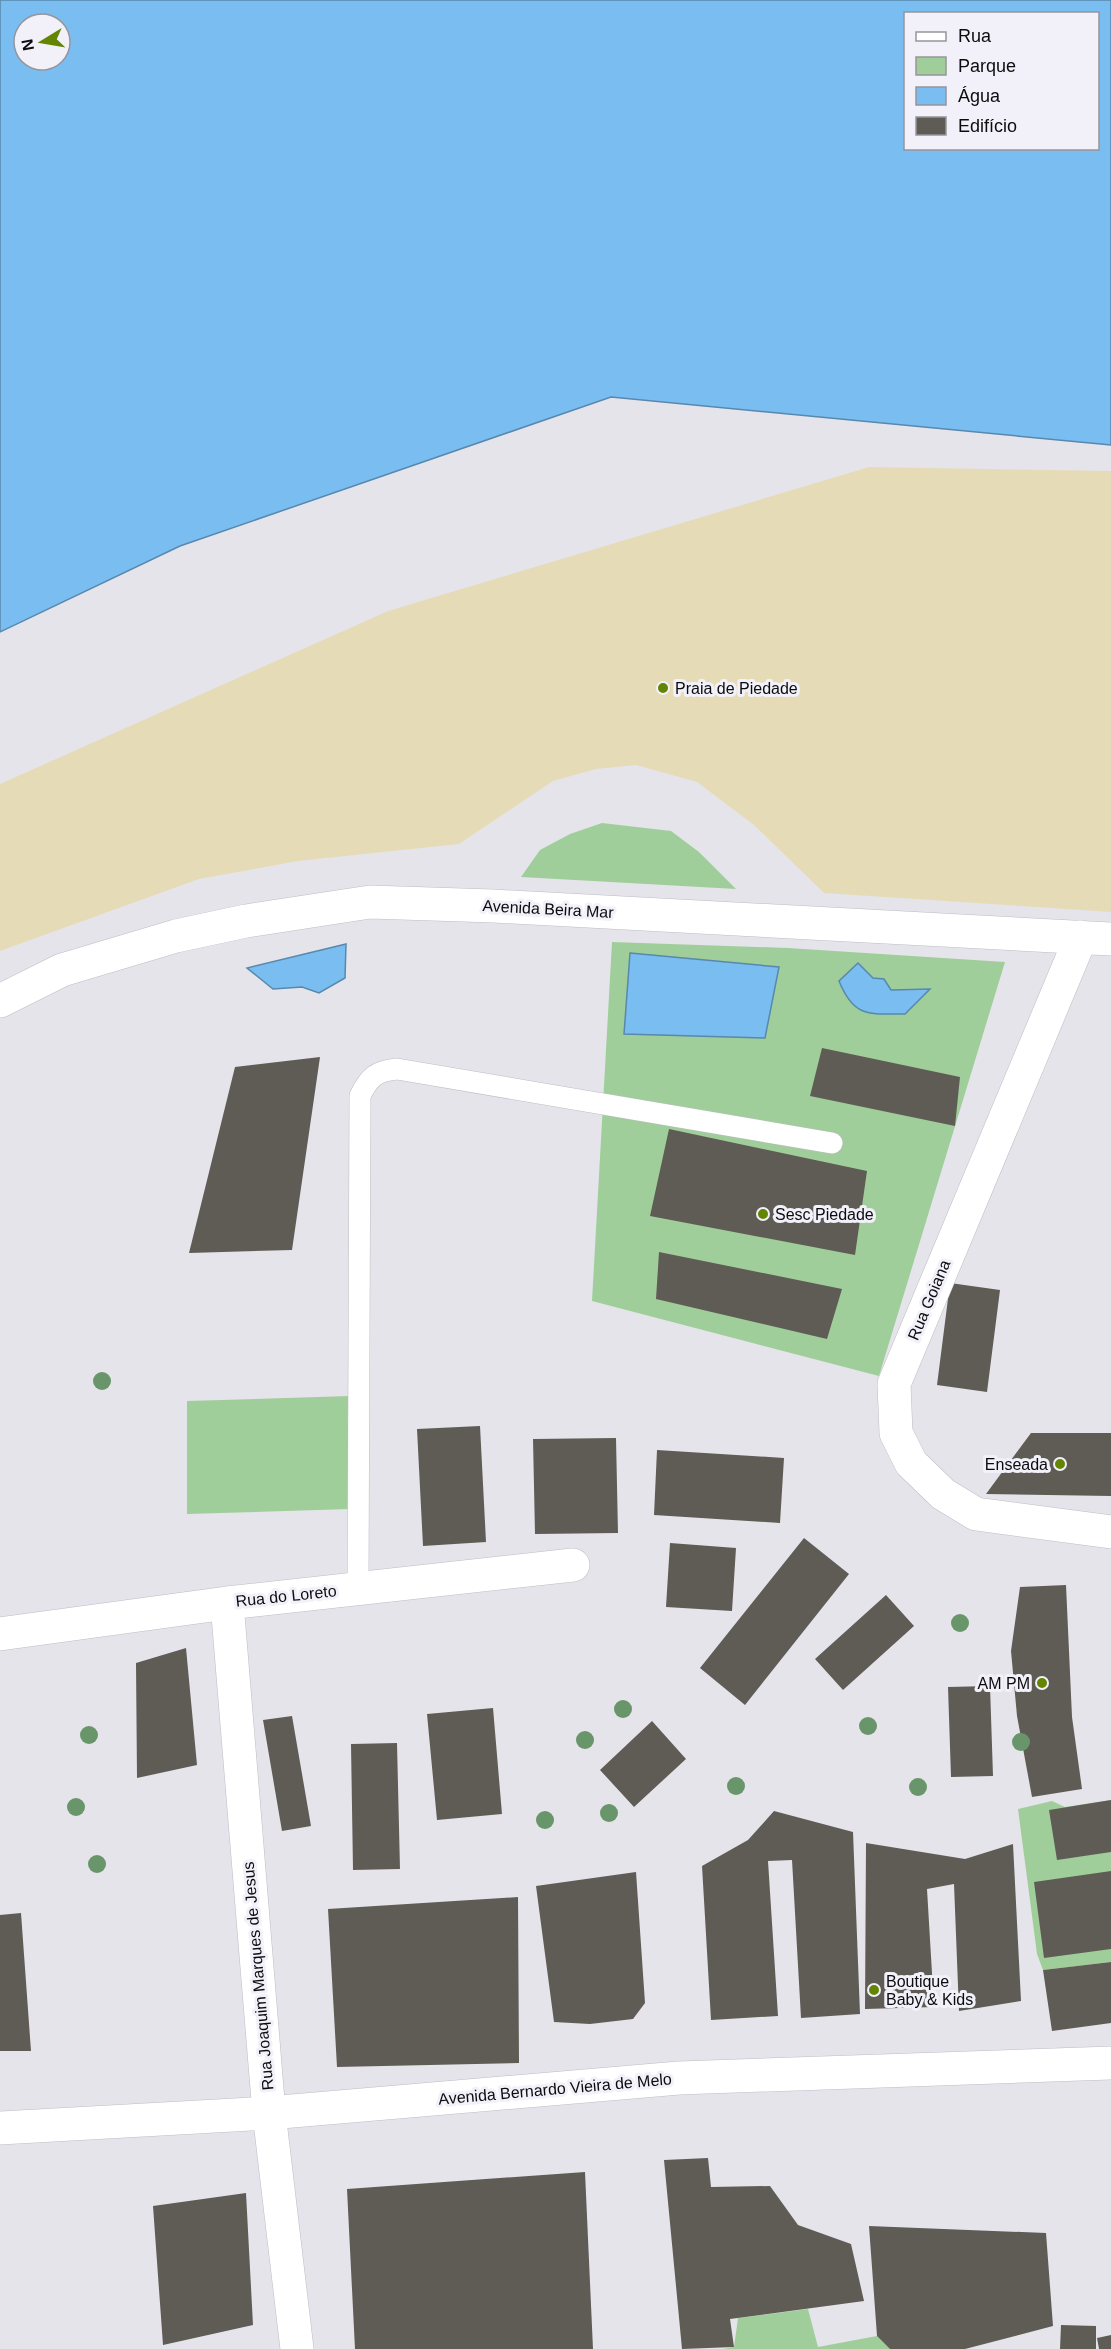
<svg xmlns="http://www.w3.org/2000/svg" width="1111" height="2349" viewBox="0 0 1111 2349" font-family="Arial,sans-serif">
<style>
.green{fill:#a0ce9a}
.sand{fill:#e5dcb7}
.water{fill:#79bdf1;stroke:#5888ad;stroke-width:1.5;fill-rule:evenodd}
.building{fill:#5f5c56}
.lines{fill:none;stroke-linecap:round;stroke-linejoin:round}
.service-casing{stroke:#bdbdc4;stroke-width:22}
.minor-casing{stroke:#bdbdc4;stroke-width:34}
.primary-casing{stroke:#bdbdc4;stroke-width:34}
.service{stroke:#fff;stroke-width:21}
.minor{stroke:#fff;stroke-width:33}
.primary{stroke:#fff;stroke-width:33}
.tree{fill:#69956a}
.poi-dot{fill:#638502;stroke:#f2f1f9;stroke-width:2}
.labels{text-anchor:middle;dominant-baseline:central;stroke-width:6;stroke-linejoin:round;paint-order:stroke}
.poi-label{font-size:16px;fill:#0c0c0f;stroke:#f2f1f9;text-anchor:start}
.street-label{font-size:16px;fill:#0c0c0f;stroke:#f2f1f9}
</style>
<rect width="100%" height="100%" fill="#e5e4eb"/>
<!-- green -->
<path class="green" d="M602,823L671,831L699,852L736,889L521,877L540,850L570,834Z
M612,942L788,948L1005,962L879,1376L592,1301Z
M350,1396V1509L187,1514V1401Z
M1111,1800V1962L1043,1970L1037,1954L1018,1809L1052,1801L1065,1807Z
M808,2309L818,2347L877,2336L890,2349H723L734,2347L738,2318Z"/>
<!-- sand -->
<path class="sand" d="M869,467L1111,471V912L824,893L754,825L697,782L636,765L596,769L553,781L459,844L298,861L199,879L0,951V784L388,611Z"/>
<!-- water -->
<path class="water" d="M0,0H1111V445L611,397L180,546L0,632ZM906,14H1098V148H906ZM24,24H60V60H24Z
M346,944L345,978L319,993L302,987L273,989L247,968Z
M630,953L779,967L765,1038L624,1034Z
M858,963L873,978L884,979L891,990L930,989L905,1014C869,1014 854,1018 839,981Z"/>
<!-- building -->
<path class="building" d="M822,1048L960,1077L955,1126L810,1096Z
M320,1057L292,1250L189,1253L235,1067Z
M669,1129L867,1171L855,1255L650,1216Z
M659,1252L842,1289L827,1339L656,1299Z
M950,1283L1000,1290L987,1392L937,1385Z
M480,1426L486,1542L423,1546L417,1429Z
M1031,1433H1111V1496L986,1494Z
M616,1438L618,1533L535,1534L533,1439Z
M657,1450L784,1458L780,1523L654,1515Z
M804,1538L849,1574L745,1705L700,1668Z
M670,1543L736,1548L732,1611L666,1607Z
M1066,1585L1072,1717L1082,1789L1032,1797L1017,1716L1011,1651L1020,1587Z
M886,1595L914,1626L843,1690L815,1659Z
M186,1648L197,1765L137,1778L136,1663Z
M990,1686L993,1776L951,1777L948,1687Z
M493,1708L502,1814L437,1820L427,1714Z
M292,1716L311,1826L282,1831L263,1720Z
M652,1721L686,1759L634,1807L600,1770Z
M397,1743L400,1869L353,1870L351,1744Z
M1111,1800V1852L1057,1860L1049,1810Z
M774,1811L853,1832L860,2014L801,2018L792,1860L768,1861L778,2016L711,2020L702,1866L748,1840Z
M866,1843L965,1859L1013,1844L1021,2001L959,2011L954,1884L927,1889L934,2007L865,2009Z
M1111,1871V1949L1044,1958L1034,1882Z
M636,1872L645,2003L633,2019L590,2024L554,2022L536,1886Z
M518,1897L519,2063L337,2067L328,1909Z
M21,1913L31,2051H0V1915Z
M1111,1962V2023L1052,2031L1043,1970Z
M708,2158L711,2187L770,2186L798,2225L851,2244L864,2301L730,2319L734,2347L682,2349L664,2160Z
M585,2172L593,2349H355L347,2189Z
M246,2193L253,2325L163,2345L153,2206Z
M869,2226L1046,2233L1053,2326L965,2349H890L877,2336Z
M1061,2325L1096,2326V2349H1060Z
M1111,2335V2349H1099L1097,2338Z"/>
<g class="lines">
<!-- service casing -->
<g class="service-casing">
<path id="service" d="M358,1589L360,1096C369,1077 376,1071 397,1069L832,1143"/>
</g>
<!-- minor casing -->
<g class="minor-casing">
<path id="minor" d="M1081,937L894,1384L896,1433L911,1463L943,1494L976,1514L1111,1532
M0,1001L62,970L176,936L246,921L370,902L493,906L1111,939
M227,1603L269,2113L297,2349
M0,1634L227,1603L573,1565"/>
</g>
<!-- primary casing -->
<g class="primary-casing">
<path id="primary" d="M0,2128L269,2113L679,2078L1111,2063"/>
</g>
<!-- service -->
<use href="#service" class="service"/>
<!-- minor -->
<use href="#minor" class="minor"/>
<!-- primary -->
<use href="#primary" class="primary"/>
</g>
<!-- trees -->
<g class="tree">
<circle cx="102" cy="1381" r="9"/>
<circle cx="960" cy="1623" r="9"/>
<circle cx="623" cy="1709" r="9"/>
<circle cx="868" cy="1726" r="9"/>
<circle cx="89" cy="1735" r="9"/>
<circle cx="585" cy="1740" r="9"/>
<circle cx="1021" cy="1742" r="9"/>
<circle cx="736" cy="1786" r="9"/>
<circle cx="918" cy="1787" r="9"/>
<circle cx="76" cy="1807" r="9"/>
<circle cx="609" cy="1813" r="9"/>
<circle cx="545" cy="1820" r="9"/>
<circle cx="97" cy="1864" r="9"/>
</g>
<!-- markers -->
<g class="poi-dot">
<circle cx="663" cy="688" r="6"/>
<circle cx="763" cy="1214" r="6"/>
<circle cx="1060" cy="1464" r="6"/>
<circle cx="1042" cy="1683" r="6"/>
<circle cx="874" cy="1990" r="6"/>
</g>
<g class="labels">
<!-- poi labels -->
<g class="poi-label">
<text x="675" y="688">Praia de Piedade</text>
<text x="775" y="1214">Sesc Piedade</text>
<text x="1048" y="1464" text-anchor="end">Enseada</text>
<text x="1030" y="1683" text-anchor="end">AM PM</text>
<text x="886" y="1981">Boutique<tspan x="886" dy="18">Baby &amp; Kids</tspan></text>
</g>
<!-- street labels -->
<g class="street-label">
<text transform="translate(548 909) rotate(3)">Avenida Beira Mar</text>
<text transform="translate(929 1300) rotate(-67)">Rua Goiana</text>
<text transform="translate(286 1596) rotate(-6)">Rua do Loreto</text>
<text transform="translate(258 1976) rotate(-95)">Rua Joaquim Marques de Jesus</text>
<text transform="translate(555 2089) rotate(-5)">Avenida Bernardo Vieira de Melo</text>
</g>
</g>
<!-- legend -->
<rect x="904" y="12" width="195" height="138" fill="#f2f1f9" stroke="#96959b" stroke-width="1.5"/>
<rect x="916" y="32" width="30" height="9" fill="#ffffff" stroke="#96959b" stroke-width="1.5"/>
<text x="958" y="42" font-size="18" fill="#0c0c0f">Rua</text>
<rect x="916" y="57" width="30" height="18" fill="#a0ce9a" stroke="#96959b" stroke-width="1.5"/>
<text x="958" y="72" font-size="18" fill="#0c0c0f">Parque</text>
<rect x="916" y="87" width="30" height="18" fill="#79bdf1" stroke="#96959b" stroke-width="1.5"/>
<text x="958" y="102" font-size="18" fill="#0c0c0f">Água</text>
<rect x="916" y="117" width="30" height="18" fill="#5f5c56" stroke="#96959b" stroke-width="1.5"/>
<text x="958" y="132" font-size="18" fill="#0c0c0f">Edifício</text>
<!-- north arrow -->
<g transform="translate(42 42) rotate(259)"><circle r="28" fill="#f2f1f9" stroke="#96959b" stroke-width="1.5"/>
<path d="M0-4.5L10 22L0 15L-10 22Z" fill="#638502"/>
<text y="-9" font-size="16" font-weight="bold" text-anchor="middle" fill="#0c0c0f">N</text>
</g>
</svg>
